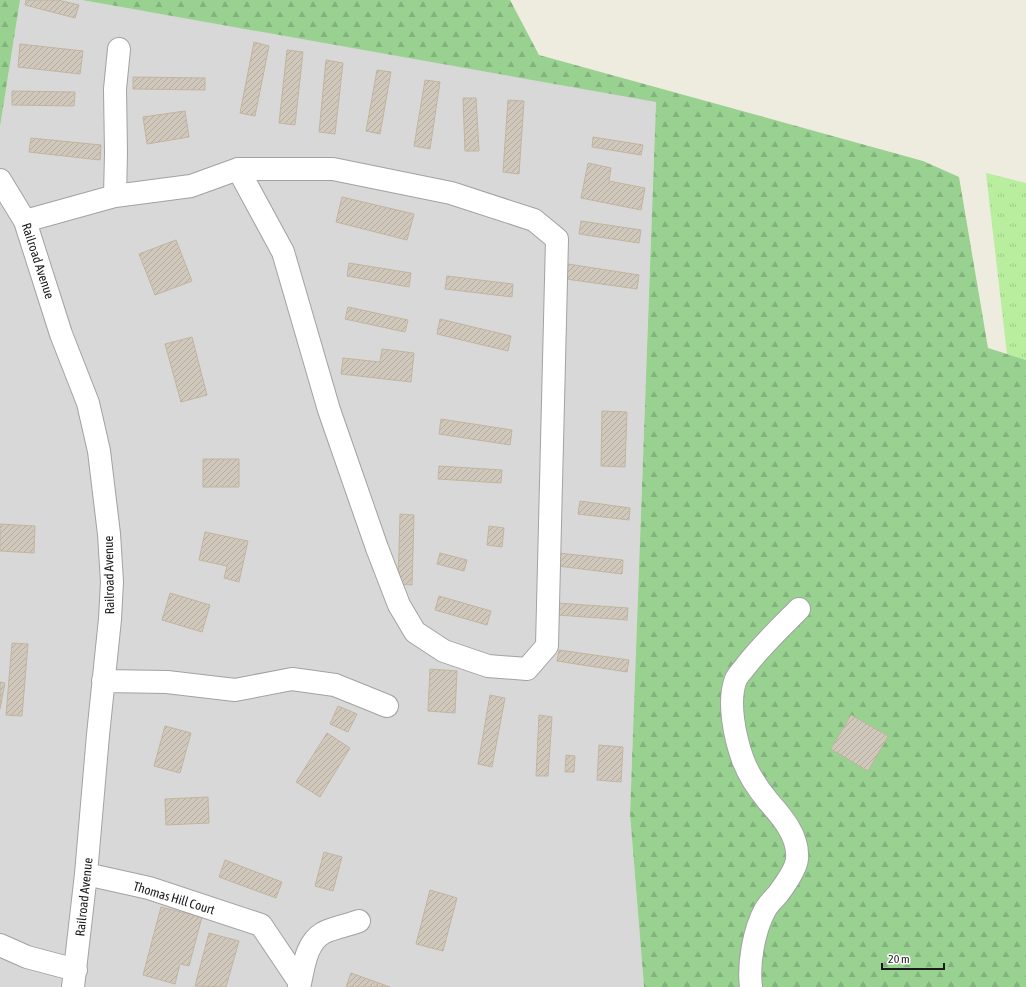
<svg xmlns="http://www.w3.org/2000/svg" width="1026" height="987" viewBox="0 0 1026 987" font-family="'Asap Condensed',sans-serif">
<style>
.residential{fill:#d9d8d8}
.grass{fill:url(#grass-tufts)}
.forest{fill:url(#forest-firs)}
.building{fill:url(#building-hatch);stroke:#c1b4a0}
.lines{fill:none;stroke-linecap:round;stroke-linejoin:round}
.minor-casing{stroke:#a2a2a2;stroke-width:24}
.minor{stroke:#fff;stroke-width:22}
.labels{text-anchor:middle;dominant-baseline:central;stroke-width:3;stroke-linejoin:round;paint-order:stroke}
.street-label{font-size:13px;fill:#1b1b1b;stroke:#fff}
</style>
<defs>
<pattern id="grass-tufts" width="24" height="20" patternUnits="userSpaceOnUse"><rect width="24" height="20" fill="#b9ee9f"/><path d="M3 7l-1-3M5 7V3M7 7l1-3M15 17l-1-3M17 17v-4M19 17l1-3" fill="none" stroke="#9ecc88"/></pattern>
<pattern id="forest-firs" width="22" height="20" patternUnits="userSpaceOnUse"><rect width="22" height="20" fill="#98d190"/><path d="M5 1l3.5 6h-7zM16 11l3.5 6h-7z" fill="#82b37c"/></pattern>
<pattern id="building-hatch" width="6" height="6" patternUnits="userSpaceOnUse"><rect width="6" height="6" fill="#d1c8bc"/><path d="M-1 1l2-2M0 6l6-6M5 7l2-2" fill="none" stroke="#b3aba1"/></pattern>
</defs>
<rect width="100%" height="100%" fill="#eeebdf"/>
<!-- residential -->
<path class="residential" d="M20,0H82L656,101L630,814L644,987H0V127Z"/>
<!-- grass -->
<path class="grass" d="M986,173L1026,183V360L1007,354Z"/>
<!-- forest -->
<path class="forest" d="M0,0H20L0,127Z
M82,0H510L539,55L923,161L959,177L988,348L1026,360V987H644L630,814L656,102Z"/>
<!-- building -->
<path class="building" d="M26,0H58L79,5L75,18L25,5Z
M254,42L269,46L255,116L240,113Z
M20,44L83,51L80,74L18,67Z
M287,50L303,52L295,125L279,123Z
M326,60L343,63L335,134L319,132Z
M377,70L391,72L380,134L366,131Z
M133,77L205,78V90L133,89Z
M425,80L440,82L430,149L414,146Z
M12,91L75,92L74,106L12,105Z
M463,98H476L479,151H465Z
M508,100L524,101L519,174L503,172Z
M185,111L189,137L147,144L143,117Z
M593,137L643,145L641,155L592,147Z
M31,138L101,145L100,160L29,152Z
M588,163L611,168L609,181L645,188L641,210L581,198Z
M342,197L414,214L407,240L336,222Z
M581,221L641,230L639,243L579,234Z
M176,240L192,281L155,295L139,254Z
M349,263L411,273L409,287L347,276Z
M568,264L639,275L637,289L566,279Z
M447,276L513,284L512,297L445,289Z
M348,307L408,320L405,332L345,319Z
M440,319L511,336L508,351L437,334Z
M192,337L207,395L181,402L165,344Z
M382,349L414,353L411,382L341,374L343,358L380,362Z
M602,411L627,412L625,467L601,466Z
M441,419L512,430L510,445L439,434Z
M203,459H239V487H203Z
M439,466L502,470L501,483L438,479Z
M580,501L630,508L629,520L578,514Z
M400,514L414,515L412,585L398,584Z
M0,524L35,526L34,553L0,551Z
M489,526L504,528L502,547L487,545Z
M205,532L248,541L239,582L224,578L227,566L199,560Z
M440,553L467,560L464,571L437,564Z
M559,553L623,560L622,574L558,566Z
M170,593L210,605L202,632L162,620Z
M439,596L491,611L487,625L435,610Z
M558,603L628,608L627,620L557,615Z
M12,643L28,644L22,716L6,715Z
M559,650L629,660L627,672L557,661Z
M430,669L457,671L455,713L428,711Z
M0,682L5,683L0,709Z
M490,695L505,698L492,767L478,764Z
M338,706L357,714L348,732L330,724Z
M539,715L552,717L548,776H536Z
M851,715L888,736L868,771L831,749Z
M165,726L191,733L180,773L154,766Z
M327,733L350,748L320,797L296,782Z
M599,745L623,747L621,782L597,780Z
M566,755L575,756L574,772H565Z
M208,797L209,823L166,825L165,799Z
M324,852L342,857L333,891L315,886Z
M225,860L282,882L276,898L219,877Z
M430,890L457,898L443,951L416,944Z
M161,907L202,917L189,966L180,964L175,984L143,975Z
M209,933L239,941L226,987L195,986Z
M351,973L390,987H346Z"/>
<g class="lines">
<!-- minor casing -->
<g class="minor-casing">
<path id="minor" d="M0,180L25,221L61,334L88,403L99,451L109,534L112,582L110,619L98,735L86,874L73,987
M115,196L116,153L115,89L119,49
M25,221L115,196L191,186L238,169H333L451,193L534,220L557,239L547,646L527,669L488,666L444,651L415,632L399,605L377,548L329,410L283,252L238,169
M103,681L167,682L235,690L292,679L335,685L387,706
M86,874L149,888L261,925L300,983L299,987
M0,945L27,957L76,970
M300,983C304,966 306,943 323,933C332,928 349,925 359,921
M751,987C748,964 754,930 765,910C768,904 774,899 778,894C784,886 796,869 797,859C799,836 782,817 768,801C759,790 748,773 743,760C735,738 727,701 736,679C738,675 742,671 745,667C761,646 780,628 799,609"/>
</g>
<!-- minor -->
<use href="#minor" class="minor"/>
</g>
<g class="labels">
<!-- street labels -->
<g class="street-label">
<text transform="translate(38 261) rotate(72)">Railroad Avenue</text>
<text transform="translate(109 575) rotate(-91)">Railroad Avenue</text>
<text transform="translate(84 897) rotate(-84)">Railroad Avenue</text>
<text transform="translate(174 898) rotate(17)">Thomas Hill Court</text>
</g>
</g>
<!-- scale -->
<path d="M882 963v6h62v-6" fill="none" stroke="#1b1b1b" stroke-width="2"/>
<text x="888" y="963" font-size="12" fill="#1b1b1b" stroke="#ffffff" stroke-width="3" paint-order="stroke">20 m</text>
</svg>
